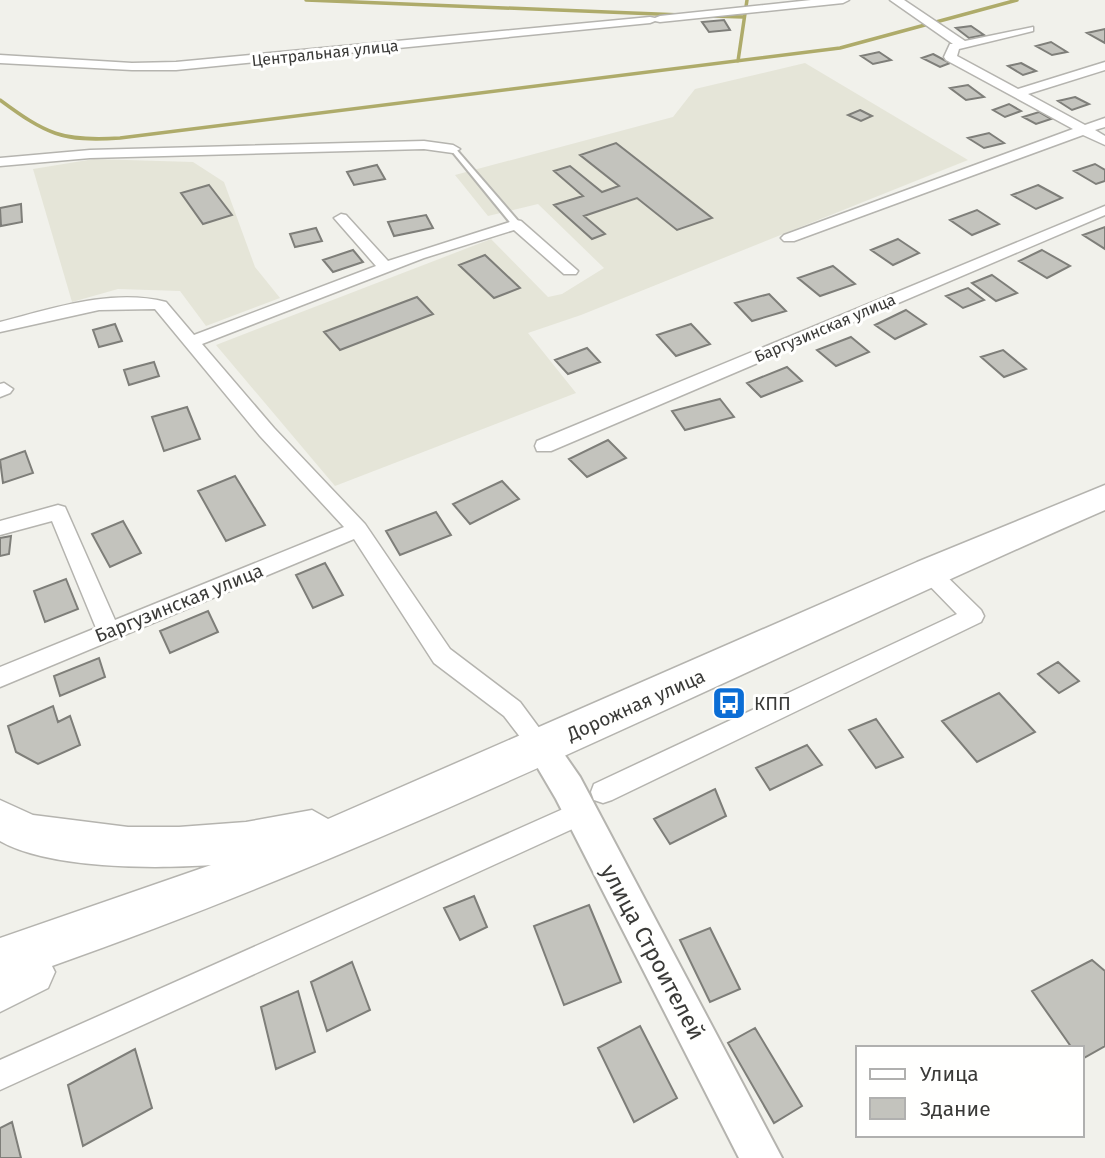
<svg xmlns="http://www.w3.org/2000/svg" width="1105" height="1158" viewBox="0 0 1105 1158" font-family="'Fira Sans',sans-serif">
<style>
.built{fill:#e5e5d8}
.lines{fill:none;stroke-linecap:round;stroke-linejoin:round}
.stream{stroke:#aeab6a;stroke-width:3.5}
.building{fill:#c3c3bd;stroke:#7e7e79;stroke-width:2}
.service-casing{stroke:#b5b4af;stroke-width:4}
.minor-casing{stroke:#b5b4af;stroke-width:3}
.tertiary-casing{stroke:#b5b4af;stroke-width:4}
.primary-casing{stroke:#b5b4af;stroke-width:3}
.service{fill:#fff;fill-rule:evenodd}
.minor{fill:#fff;fill-rule:evenodd}
.tertiary{fill:#fff;fill-rule:evenodd}
.primary{fill:#fff;fill-rule:evenodd}
.labels{text-anchor:middle;dominant-baseline:central;stroke-width:6;stroke-linejoin:round;paint-order:stroke}
.far-street-label{font-size:16px;fill:#3a3a38;stroke:#fffffe}
.street-label{font-size:19px;fill:#3a3a38;stroke:#fffffe}
.poi-label{font-size:19px;fill:#3a3a38;stroke:#fffffe;text-anchor:start}
.near-street-label{font-size:23px;fill:#3a3a38;stroke:#fffffe}
</style>
<rect width="100%" height="100%" fill="#f1f1eb"/>
<!-- built -->
<path class="built" d="M805,63L968,160L581,315L528,333L576,393L335,486L216,345L491,239L548,297L562,294L604,268L538,204L488,216L455,175L673,117L695,89Z
M94,159L193,162L224,182L255,267L280,298L206,326L180,291L118,289L72,302L33,169Z"/>
<g class="lines">
<!-- stream -->
<path class="stream" d="M306,0L682,15
M710,16L744,17
M738,61L747,0
M0,100C46,134 62,142 120,138L840,48L1017,0"/>
</g>
<!-- building -->
<path class="building" d="M724,20L730,30L709,32L702,22Z
M971,26L984,35L969,38L956,28Z
M1105,29V43L1087,33Z
M1051,42L1067,52L1052,55L1036,46Z
M879,52L891,60L873,64L861,56Z
M933,54L950,63L940,67L922,58Z
M1021,63L1036,71L1023,75L1008,66Z
M968,85L984,97L966,100L950,88Z
M1075,97L1089,104L1072,110L1058,101Z
M1009,104L1021,111L1005,117L993,110Z
M860,110L872,116L861,121L848,115Z
M1039,112L1051,119L1036,124L1023,117Z
M989,133L1004,143L984,148L968,138Z
M616,143L712,218L677,230L637,198L584,216L605,234L592,239L554,205L583,196L554,171L570,166L602,192L619,186L580,155Z
M1095,164L1105,170V181L1096,184L1074,171Z
M377,165L385,179L354,185L347,172Z
M209,185L232,215L203,224L181,193Z
M1038,185L1062,198L1036,209L1012,195Z
M21,204L22,222L1,226L0,208Z
M977,210L999,224L972,235L950,220Z
M426,215L433,228L394,236L388,222Z
M1105,227V249L1083,235Z
M316,228L322,241L295,247L290,234Z
M898,239L919,253L893,265L871,250Z
M353,250L363,262L333,272L323,260Z
M1042,250L1070,266L1047,278L1019,261Z
M485,255L520,288L494,298L459,265Z
M833,266L855,284L820,296L798,278Z
M992,275L1017,293L996,301L972,283Z
M968,288L984,300L963,308L946,296Z
M769,294L786,311L752,321L735,303Z
M417,297L433,314L340,350L324,332Z
M906,310L926,324L895,339L875,325Z
M115,324L122,341L99,347L93,330Z
M691,324L710,344L676,356L657,335Z
M851,337L869,352L836,366L817,350Z
M587,348L600,362L568,374L555,360Z
M1003,350L1026,369L1004,377L981,357Z
M154,362L159,376L129,385L124,370Z
M787,367L802,381L761,397L747,383Z
M720,399L734,417L685,430L672,411Z
M187,407L200,439L164,451L152,417Z
M608,440L626,458L587,477L569,459Z
M25,451L33,473L3,483L0,460Z
M235,476L265,525L226,541L198,491Z
M502,481L519,499L470,524L453,504Z
M436,512L451,535L400,555L386,531Z
M123,521L141,553L110,567L92,534Z
M11,536L9,554L0,556V538Z
M325,563L343,595L313,608L296,575Z
M66,579L78,609L45,622L34,591Z
M208,611L218,632L170,653L160,631Z
M99,658L105,677L60,696L54,676Z
M1058,662L1079,681L1059,693L1038,674Z
M999,693L1035,732L977,762L942,721Z
M53,706L58,722L70,716L80,745L38,764L16,752L8,726Z
M876,719L903,757L876,768L849,730Z
M807,745L822,765L770,790L756,768Z
M715,789L726,816L670,844L654,819Z
M474,896L487,927L460,940L444,908Z
M589,905L621,982L564,1005L534,926Z
M710,928L740,989L710,1002L680,940Z
M1092,960L1105,971V1046L1082,1059V1048H1072L1032,991Z
M352,962L370,1010L327,1031L311,982Z
M298,991L315,1052L276,1069L261,1007Z
M640,1026L677,1098L634,1122L598,1048Z
M755,1028L802,1106L774,1123L728,1043Z
M135,1049L152,1108L83,1146L68,1085Z
M12,1122L21,1158H0V1128Z"/>
<g class="lines">
<!-- service casing -->
<g class="service-casing">
<path id="service" d="M451,148H455L519,222V226H513L451,150Z"/>
</g>
<!-- minor casing -->
<g class="minor-casing">
<path id="minor" d="M811,0H849L843,3L660,22L655,21L650,23L176,70H132L0,63V55L132,63L176,62L650,17L655,18L660,16Z
M890,0H904L965,41L1033,27V31L959,49L957,56L1018,89L1105,62V70L1028,94L1085,125L1105,118V127L1095,130L1105,136V145L1083,135L794,241H784L781,238L784,235L1073,129L946,60L944,57L950,44H953Z
M424,141L453,145L460,149L453,153L424,149L90,158L0,166V158L90,150Z
M1105,206V215L551,451H537L535,446L537,441Z
M341,214L346,215L388,261L516,220L521,221L578,271L576,274H564L514,230L424,258L202,344L274,428L365,524L450,649L520,702L554,748L550,755L542,759L534,755L504,716L434,663L354,539L0,687V667L96,628L52,521L0,535V521L58,505L65,507L115,620L344,527L260,436L155,309L99,310L0,332V322C52,309 111,288 166,302L194,335L376,266L334,218Z
M4,383L13,389L10,393L0,397V384Z
M929,564L936,566L981,610L984,616L981,622L612,800L603,803L594,800L591,792L594,784L957,614L922,578L919,572L922,566Z
M581,801L590,805L593,813L590,821L0,1090V1060Z"/>
</g>
<!-- tertiary casing -->
<g class="tertiary-casing">
<path id="tertiary" d="M542,734L553,738L580,777L782,1158H739L556,799L526,748L531,738Z"/>
</g>
<!-- primary casing -->
<g class="primary-casing">
<path id="primary" d="M1105,485V510C755,663 413,839 52,966L55,972L48,988L0,1012V938L211,865C154,869 49,869 0,841V800L33,815L128,827H179L246,822L312,810L328,819L917,562Z"/>
</g>
<!-- service -->
<use href="#service" class="service"/>
<!-- minor -->
<use href="#minor" class="minor"/>
<!-- tertiary -->
<use href="#tertiary" class="tertiary"/>
<!-- primary -->
<use href="#primary" class="primary"/>
</g>
<!-- icons -->
<defs>
<g id="bus-square" transform="scale(1.75)"><rect x="-9" y="-9" width="18" height="18" rx="4" fill="#0b6dd5" stroke="#fffffe"/><path d="M-5-6H5V4H4V6H2V4H-2V6H-4V4H-5ZM-3.5-4V0h7V-4ZM-3.5 1.2v1.5H-2V1.2ZM2 1.2v1.5H3.5V1.2Z" fill="#fff"/></g>
</defs>
<g fill-rule="evenodd">
<use href="#bus-square" x="729" y="703"/>
</g>
<g class="labels">
<!-- far-street labels -->
<g class="far-street-label">
<text transform="translate(325 53) rotate(-6)">Центральная улица</text>
<text transform="translate(825 328) rotate(-23)">Баргузинская улица</text>
</g>
<!-- street labels -->
<g class="street-label">
<text transform="translate(179 603) rotate(-22)">Баргузинская улица</text>
<text transform="translate(636 705) rotate(-24)">Дорожная улица</text>
</g>
<!-- poi labels -->
<g class="poi-label">
<text x="754" y="703">КПП</text>
</g>
<!-- near-street labels -->
<g class="near-street-label">
<text transform="translate(653 952) rotate(62)">улица Строителей</text>
</g>
</g>
<!-- legend -->
<rect x="856" y="1046" width="228" height="91" fill="#fffffe" stroke="#b0b0af" stroke-width="2"/>
<rect x="870" y="1069" width="35" height="10" fill="#ffffff" stroke="#b0b0af" stroke-width="2"/>
<text x="920" y="1081" font-size="21" fill="#3a3a38">Улица</text>
<rect x="870" y="1098" width="35" height="21" fill="#c3c3bd" stroke="#b0b0af" stroke-width="2"/>
<text x="920" y="1116" font-size="21" fill="#3a3a38">Здание</text>
</svg>
